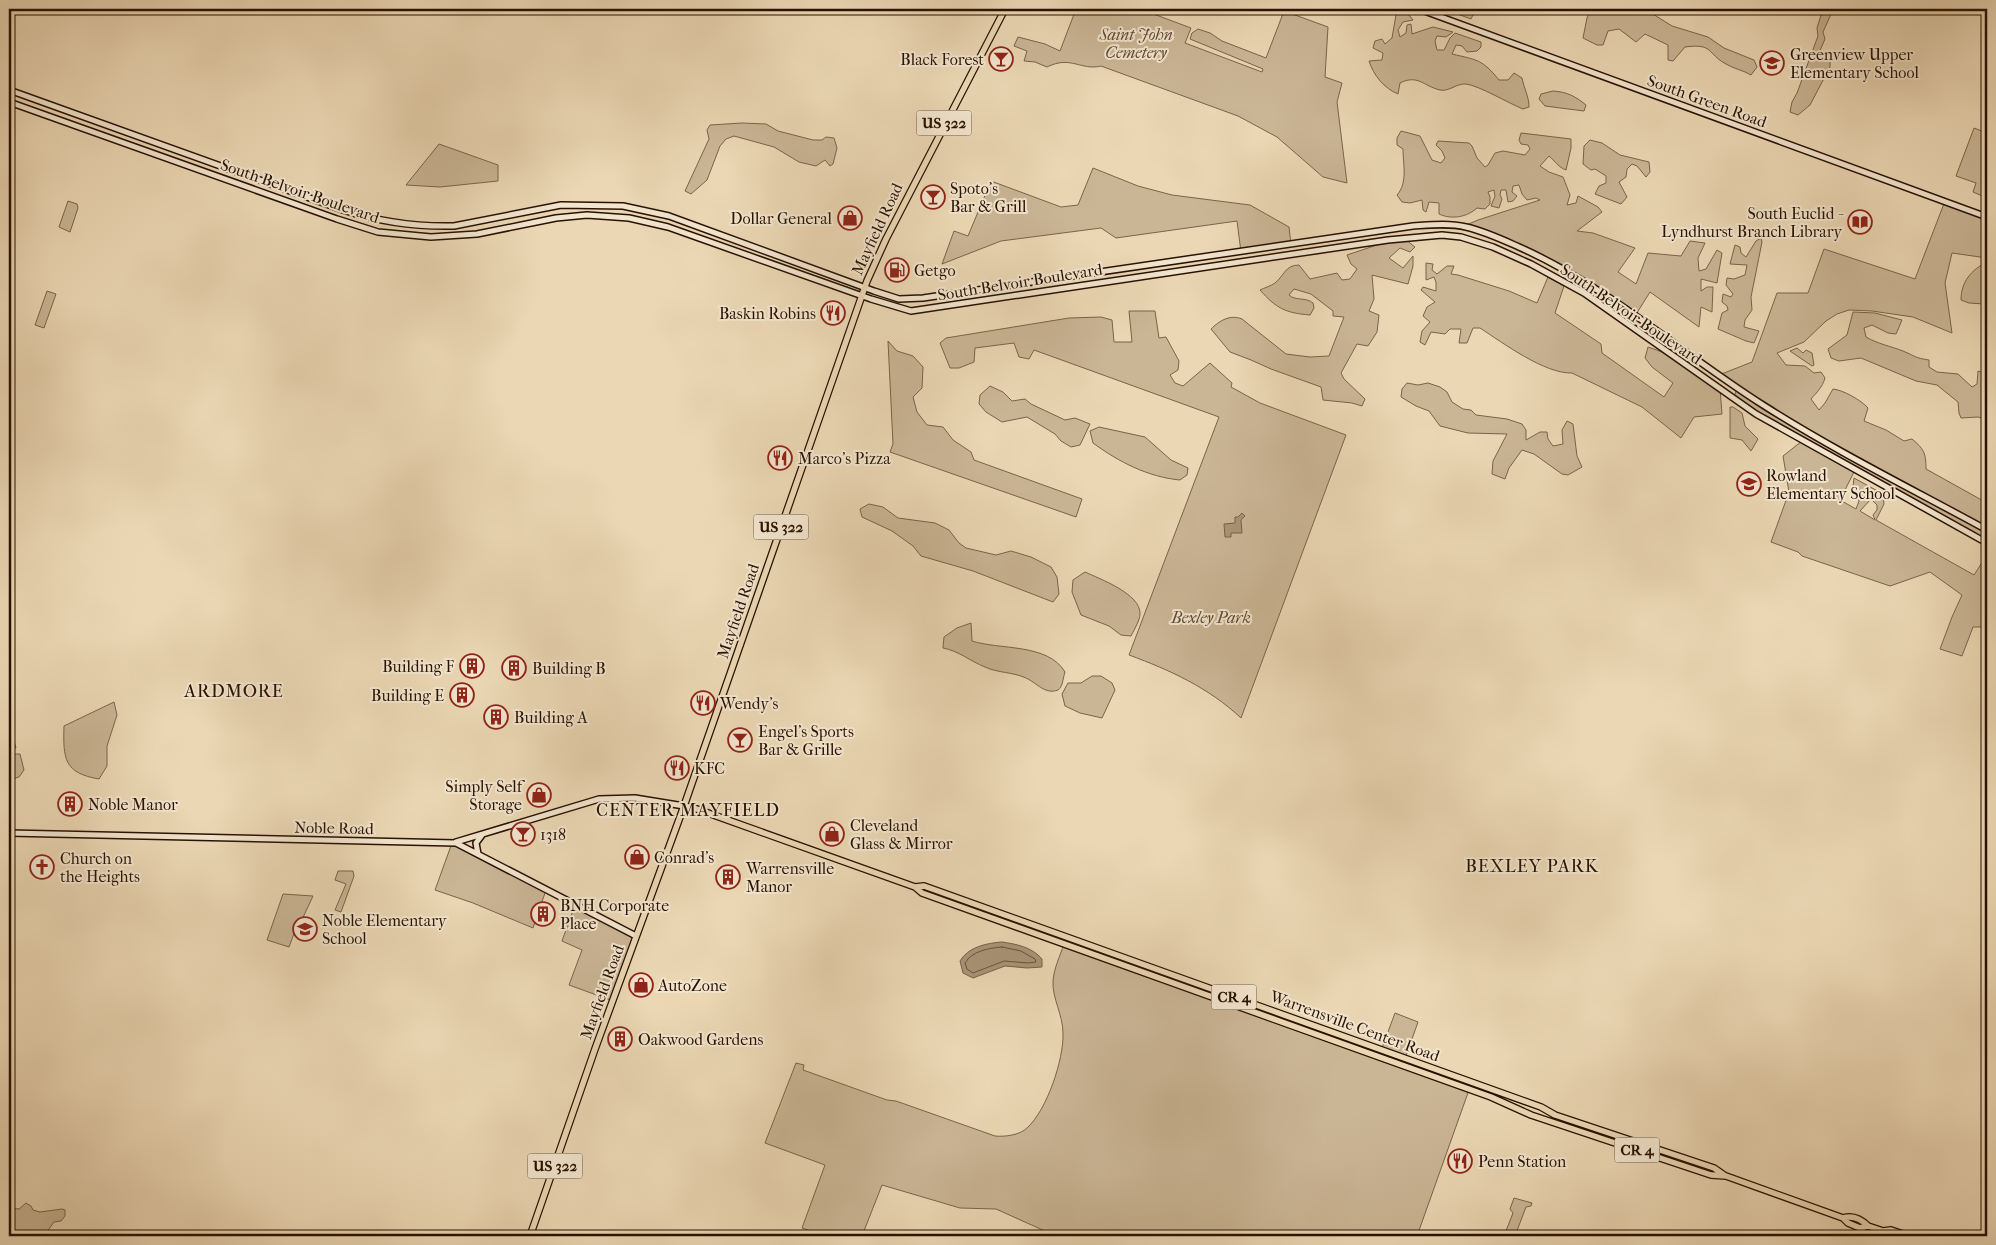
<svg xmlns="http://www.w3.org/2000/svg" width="1996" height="1245" viewBox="0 0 1996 1245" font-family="'IM FELL French Canon',serif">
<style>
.green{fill:#cab595;stroke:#79634a;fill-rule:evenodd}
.water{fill:#a99477;stroke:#756047}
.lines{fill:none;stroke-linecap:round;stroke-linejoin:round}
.shore{stroke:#68523c;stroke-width:1}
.secondary-casing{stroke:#281100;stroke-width:8}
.primary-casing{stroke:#281100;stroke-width:8}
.secondary{stroke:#f2e5ce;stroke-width:5}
.primary{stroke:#ebd7b4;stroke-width:5.5}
.labels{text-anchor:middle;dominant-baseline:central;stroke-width:4;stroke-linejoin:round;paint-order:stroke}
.shield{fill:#f2e5ce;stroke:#65513e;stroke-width:1}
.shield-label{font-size:15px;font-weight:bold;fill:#281100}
.park-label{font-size:16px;font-style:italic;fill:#614a34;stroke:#f2e5ce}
.poi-label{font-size:16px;fill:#281100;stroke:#f2e5ce;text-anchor:start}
.street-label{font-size:16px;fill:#281100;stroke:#f2e5ce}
.neighbourhood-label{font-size:18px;letter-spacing:1px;fill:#281100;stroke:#f2e5ce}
</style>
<rect width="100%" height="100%" fill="#ebd7b4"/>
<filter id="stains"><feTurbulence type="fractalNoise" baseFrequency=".004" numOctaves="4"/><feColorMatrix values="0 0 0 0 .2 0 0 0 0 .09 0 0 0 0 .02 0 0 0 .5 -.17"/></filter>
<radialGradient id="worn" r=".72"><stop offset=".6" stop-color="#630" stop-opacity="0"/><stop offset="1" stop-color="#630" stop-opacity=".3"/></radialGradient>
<!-- green -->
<path class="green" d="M1076,9H1140L1191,28L1185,43L1262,72L1263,69L1190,39L1192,33L1198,29L1210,33L1222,41L1266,58L1284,11L1328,27L1325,77L1342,83L1337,102L1347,183L1323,177L1277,137L1238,116L1101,66C1081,71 1071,55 1047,67L1035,62L1024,61L1027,51L1014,46L1018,37L1045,44L1060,51Z
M1444,9H1476L1471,19Z
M1591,9H1645L1672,26L1708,37L1724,48L1754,60L1757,67L1751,75C1743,70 1734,69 1726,64C1707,54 1714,43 1685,47L1673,61L1668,60V45L1645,34L1636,42L1619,29L1608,31L1603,45H1597L1583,38L1587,18Z
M1823,9H1836L1831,14L1823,32L1825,39L1818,55L1830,61V67L1810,105L1798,115L1790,112L1792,102L1797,93L1818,36L1817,28Z
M1400,13L1409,15L1413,20L1403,22L1398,30L1400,37L1406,33L1407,25L1411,24L1412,34L1433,27L1453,32L1446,37L1437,36L1435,41L1437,50H1444L1450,38L1455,33L1481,42V47L1477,51L1467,52L1462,46L1456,45L1452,54C1477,60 1482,59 1499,80H1508L1514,73L1522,78C1524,89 1529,96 1529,107L1523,109C1508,103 1480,86 1466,84C1457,83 1449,92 1440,90C1423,86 1418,74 1400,83L1398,94C1384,88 1374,76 1369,61L1382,60L1383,53L1373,48L1375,41L1382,39L1385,44L1392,38L1396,15Z
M1553,91C1567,92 1575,96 1586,105L1584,111L1545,106L1539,99L1541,94Z
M742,123L766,124L778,131L813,140H822L826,137L834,138L837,148L833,164L830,166L825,160L816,166L799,162L774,147L734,136L726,139L720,146L707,180L691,194L685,191L709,139L707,130L710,125Z
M1974,128L1987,133V198L1973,192L1976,183L1956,176Z
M1401,131L1420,136L1432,160L1441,163L1445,158L1442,151L1436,145L1438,141L1469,143L1472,146L1477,158L1485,167L1488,165L1495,153L1503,151L1525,155L1530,149L1528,145L1521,144L1519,140L1521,133L1571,139V148L1566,170C1558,167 1555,161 1549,156L1540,166L1549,172L1563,177L1570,195L1567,205L1576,203L1578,196L1598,207L1602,212L1577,231L1593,233L1635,248L1618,272L1636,284L1648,253L1681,256L1690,241L1705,243L1698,258L1699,271L1706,269L1717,250L1722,253L1717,283L1701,279V291L1707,287H1713L1712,312L1701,307L1699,327L1650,292L1635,316L1544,258L1464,226L1478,220L1540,200L1536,198L1527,200L1522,194L1519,185L1513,186L1512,192L1517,196L1513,201L1508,202L1506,190H1501L1500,195L1502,199L1499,208L1491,206L1495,196L1494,190L1488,192L1490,197V204L1485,209L1477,208C1467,217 1452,220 1439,214V203L1429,202L1426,212L1423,210L1422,200L1410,203L1402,202L1397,195C1408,183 1403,164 1403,149L1397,145V138Z
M1590,140L1602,143L1620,155L1649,162L1650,172L1646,177L1637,166L1632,164L1627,169L1626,177L1619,182L1627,197L1621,204L1595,194L1599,186L1606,183V176L1595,169L1591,170L1583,164L1584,146Z
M439,144L498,165V181L440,187L406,185Z
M1093,168L1138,186L1172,195L1250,205L1289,227L1291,244L1241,252L1237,221L1116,238L1101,228L1001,241L942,264L954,231L968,236L991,181L1061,207L1078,205Z
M68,201L77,204L78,208L70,232L59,227Z
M1945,201L1987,217V258L1952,253L1945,283L1952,333L1913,317L1872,311L1849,310L1837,314L1826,321L1804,342L1777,353L1786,365L1805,366L1814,373L1821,372L1825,378C1822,388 1817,392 1811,399L1819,410L1825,403L1833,389C1843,390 1861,400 1868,408L1864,421L1886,430L1904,441L1912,439C1924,449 1926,453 1926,469L1987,503V530L1827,443L1719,375L1752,362L1777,293H1808L1824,249L1915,279Z
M1761,238L1762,242L1751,297L1752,310L1745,320L1744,327L1759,331L1754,343L1746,341L1718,329L1722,313L1728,310L1727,306L1722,302L1723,294L1731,297L1733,294L1726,285L1727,278L1734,279L1745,275L1747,265L1730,264L1735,245L1740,247L1741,253L1746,257L1756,241Z
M1406,240L1415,247L1410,252L1400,248L1389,258L1403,268L1413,256V266L1408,284L1372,275L1374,299L1369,311L1379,315L1377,332L1368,346L1357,344L1341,373L1344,379L1365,399L1362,406L1352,403L1323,400L1321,387L1271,369L1251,360L1230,352L1211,329C1219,321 1230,314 1242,319L1286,354L1310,357L1329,356L1344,317L1333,316V311L1311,294L1294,289L1289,295C1295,301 1306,297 1313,303L1314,308L1310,315C1285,313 1276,308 1260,290C1264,288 1271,286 1275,283C1284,276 1285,265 1299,265L1310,279L1337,273L1342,280L1350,279L1357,269L1351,264L1347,255L1377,245Z
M1987,262V261V315L1984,304L1969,303L1961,300C1961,282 1971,270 1987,262Z
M1426,263L1433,264L1432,270L1437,274L1447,266H1454L1451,274L1458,275L1509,291L1537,303L1548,277L1564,286L1555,313L1601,344L1602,353L1664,397L1673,383L1652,367L1645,358L1648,347C1675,355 1697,373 1720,389L1722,414L1694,417L1681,438L1642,407L1572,373C1545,374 1503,343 1480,328H1473L1467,343H1459L1461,329H1450L1445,334L1431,332L1425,345L1420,342L1422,331L1430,322L1423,316L1427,307L1435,302L1421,290L1423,287L1436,291V282L1434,277L1426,280Z
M47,291L56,294L44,328L35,325Z
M1129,311H1155L1159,338L1166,337L1179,361L1178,370L1170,375L1175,383L1183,386L1210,363L1232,383L1231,387L1260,403L1346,435L1241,718C1209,688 1170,670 1129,655L1219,417L1034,350L1029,359L1019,357L1014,343L975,348L974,362L959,368H950L940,343L946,338L1069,318L1101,317L1112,320L1114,342H1132Z
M1853,312L1875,313L1902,320L1896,334L1888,333L1872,325L1864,328L1866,337C1878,344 1890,346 1903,351C1915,356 1915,358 1929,360V367L1937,372L1958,374L1972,387L1977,384L1978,371L1987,374V383L1985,388L1987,395V420L1978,417L1961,418L1959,413L1958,402L1937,385L1916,381L1861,358L1839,361L1831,358L1828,349L1847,335Z
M888,341L897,351L913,356L923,367L922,388L913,397L917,412L927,425L943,427L953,440L971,452L974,460L1082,499L1076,517L890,452L893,444Z
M1797,348L1803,353L1806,350L1812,353L1814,365L1812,366L1790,351Z
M1407,383L1418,385L1428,383L1440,387L1447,392L1452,402L1463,409L1471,410L1476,415L1507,419L1522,424L1526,430V440L1540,432H1547L1548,439L1553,446L1563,444L1562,430L1567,421L1573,424L1577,456L1582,467L1568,475L1562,474L1534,454L1522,450L1509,468L1505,479L1492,474L1493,461L1507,434L1468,433L1440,426L1429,411L1416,406L1401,397L1402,389Z
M990,386L1003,392L1012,401L1025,399L1031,404L1065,420L1075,418L1090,424L1080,445L1071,447L1061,441L1055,434L1027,417L1002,422L986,412L979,404L980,395Z
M1736,391L1803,432L1987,533V540L1795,435L1734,397Z
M1730,407H1733L1742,413L1745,426L1758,439L1751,451L1742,440L1730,438Z
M1099,427L1145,437L1171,460L1188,468L1187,475L1180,480C1148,477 1119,462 1093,443L1090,431Z
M1802,441L1855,470L1840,500L1856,509L1859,501L1853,486L1854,478L1883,494L1884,504L1876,520L1974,575L1987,555V627H1973L1962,656L1940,649L1952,617L1962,595L1930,572L1890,586L1802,556L1798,552L1771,542L1789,492L1783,456ZM1871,499L1877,505V510L1873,515L1875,520L1860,511Z
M869,504L883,507L898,518L935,523L949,530L959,543L966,548L996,555L1011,551L1031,557L1051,567L1057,577L1059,594L1053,602L973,571L921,556L913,546L892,531L862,517L860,509Z
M1085,572C1100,579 1141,594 1140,614C1140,620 1134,630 1131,636L1121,635L1109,626L1081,615L1072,592L1073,580Z
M971,623L972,641C999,650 1048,643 1065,672C1063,677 1063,687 1058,690C1045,695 1037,683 1026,678C1013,672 998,673 985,667C970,661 959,651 943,648L944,637L957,628Z
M1092,676H1101L1112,683L1115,690L1102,718L1080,713L1065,706L1062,694L1068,683H1081Z
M114,702L117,715L107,746V766L99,779C64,773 63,759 64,726Z
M9,713L11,730L16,748L13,749V754H20L24,770L19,777L9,780Z
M452,843L546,890L533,928L473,903L435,890Z
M338,871H353L354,876L341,912L335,910L346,884L335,880Z
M283,894L313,896L300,924L298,923L289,947L267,940Z
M575,905L636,936L613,1001L569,985L582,950L562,941Z
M1064,944L1469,1090L1417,1236H1056L996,1209L960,1208L882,1185L862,1236H826L802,1228L825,1165L765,1143L796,1063L804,1065L803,1070L887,1100L896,1101L995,1136C1005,1137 1020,1135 1027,1128C1047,1110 1064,1059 1063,1033C1063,1015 1052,998 1053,981C1054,968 1060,956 1064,944Z
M1395,1013L1418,1022L1406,1056L1382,1048Z
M1514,1198L1532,1203L1531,1206L1526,1207L1515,1236H1504L1513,1213L1510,1209Z
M26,1203L31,1206L33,1210L40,1212L62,1209L65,1210V1216L61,1221L54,1222L46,1233V1236H9V1208L19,1209Z"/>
<!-- water -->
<path class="water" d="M1242,513L1245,516L1241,520L1242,533H1231V537H1225L1224,524L1235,523V517H1238Z
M1002,942C1016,944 1032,947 1042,959V967L1027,968L1005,966L973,978L963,973L960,961C968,947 987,943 1002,942Z"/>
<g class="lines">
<!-- shore -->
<path class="shore" d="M1002,947L1021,951L1035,959L1036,962L1028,963L1004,961L973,973L967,969L965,963C972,951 989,948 1002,947Z"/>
<!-- secondary casing -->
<g class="secondary-casing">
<path id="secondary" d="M1419,9L1987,217
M9,90L343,210C380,222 416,227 454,226L561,205L623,206L669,216L874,291L899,299L923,298L1413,226C1430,225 1449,223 1466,227C1484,231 1501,239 1519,247C1607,286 1681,353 1763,405C1835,451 1912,489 1987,530
M9,102L337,219L378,232L431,237L477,234L556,218L587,215L629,218L668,227L871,299L911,311L1388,240L1442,235L1461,237L1493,247L1531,264L1584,293L1756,414L1987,543
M9,833L456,843L636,936
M456,842L599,799L635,798L684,806
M478,854L476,843L482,835"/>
</g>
<!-- primary casing -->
<g class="primary-casing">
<path id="primary" d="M684,806L694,808L915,887L922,893L1491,1097L1531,1115L1711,1175L1726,1176L1843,1218L1848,1223L1860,1228L1868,1226L1883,1231L1891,1230L1909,1236
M915,887L924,886L1541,1107L1555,1115L1714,1168L1724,1175
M1843,1218C1853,1215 1861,1219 1868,1226
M530,1236L595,1049L684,806L867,281L886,239L1005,9"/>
</g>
<!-- secondary -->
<use href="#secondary" class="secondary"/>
<!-- primary -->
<use href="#primary" class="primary"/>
</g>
<!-- icons -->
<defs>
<g id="bar-ring" transform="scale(1.25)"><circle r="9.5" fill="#f2e5ce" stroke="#8f2418" stroke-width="1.5"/><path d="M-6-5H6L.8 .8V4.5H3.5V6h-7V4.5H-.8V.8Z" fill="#8f2418"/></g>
<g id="school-ring" transform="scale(1.25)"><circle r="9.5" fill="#f2e5ce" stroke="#8f2418" stroke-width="1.5"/><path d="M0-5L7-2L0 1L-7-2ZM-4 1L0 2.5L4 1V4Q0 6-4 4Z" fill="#8f2418"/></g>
<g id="shop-ring" transform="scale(1.25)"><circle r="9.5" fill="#f2e5ce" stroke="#8f2418" stroke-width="1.5"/><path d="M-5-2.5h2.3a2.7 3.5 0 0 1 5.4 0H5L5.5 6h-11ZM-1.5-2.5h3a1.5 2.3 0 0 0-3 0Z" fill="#8f2418"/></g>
<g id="library-ring" transform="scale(1.25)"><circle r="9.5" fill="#f2e5ce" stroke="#8f2418" stroke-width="1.5"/><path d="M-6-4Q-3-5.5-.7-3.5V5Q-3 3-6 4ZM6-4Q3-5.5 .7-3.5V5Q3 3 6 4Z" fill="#8f2418"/></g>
<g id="fuel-ring" transform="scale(1.25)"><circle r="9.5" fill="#f2e5ce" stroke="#8f2418" stroke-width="1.5"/><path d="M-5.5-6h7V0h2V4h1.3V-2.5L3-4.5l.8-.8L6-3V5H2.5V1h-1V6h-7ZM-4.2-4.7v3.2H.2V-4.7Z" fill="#8f2418"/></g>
<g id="restaurant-ring" transform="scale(1.25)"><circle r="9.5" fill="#f2e5ce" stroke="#8f2418" stroke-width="1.5"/><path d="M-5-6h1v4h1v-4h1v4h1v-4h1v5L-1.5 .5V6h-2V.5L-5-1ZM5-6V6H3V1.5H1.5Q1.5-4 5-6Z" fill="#8f2418"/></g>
<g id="building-ring" transform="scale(1.25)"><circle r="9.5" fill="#f2e5ce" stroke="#8f2418" stroke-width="1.5"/><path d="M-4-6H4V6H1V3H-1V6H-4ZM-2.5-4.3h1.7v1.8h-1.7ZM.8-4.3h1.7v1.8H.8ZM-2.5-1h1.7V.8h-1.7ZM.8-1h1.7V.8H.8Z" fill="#8f2418"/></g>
<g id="church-ring" transform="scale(1.25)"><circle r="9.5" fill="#f2e5ce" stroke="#8f2418" stroke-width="1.5"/><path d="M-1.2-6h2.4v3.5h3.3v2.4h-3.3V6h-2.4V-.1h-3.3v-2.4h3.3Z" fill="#8f2418"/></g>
</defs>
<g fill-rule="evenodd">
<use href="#bar-ring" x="1001" y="59"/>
<use href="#school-ring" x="1772" y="63"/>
<use href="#bar-ring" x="933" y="197"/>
<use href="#shop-ring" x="850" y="218"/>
<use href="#library-ring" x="1860" y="222"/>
<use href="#fuel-ring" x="897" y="270"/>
<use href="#restaurant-ring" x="833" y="313"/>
<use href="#restaurant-ring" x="780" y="458"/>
<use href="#school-ring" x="1749" y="484"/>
<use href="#building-ring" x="472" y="666"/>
<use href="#building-ring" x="514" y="668"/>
<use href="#building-ring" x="462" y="695"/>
<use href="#restaurant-ring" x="703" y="703"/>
<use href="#building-ring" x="496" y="717"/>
<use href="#bar-ring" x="740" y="740"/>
<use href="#restaurant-ring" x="677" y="768"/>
<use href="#shop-ring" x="539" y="795"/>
<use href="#building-ring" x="70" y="804"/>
<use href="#bar-ring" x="523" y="834"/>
<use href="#shop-ring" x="832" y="834"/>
<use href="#shop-ring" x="637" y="857"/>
<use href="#church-ring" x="42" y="867"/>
<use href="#building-ring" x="728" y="877"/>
<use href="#building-ring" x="543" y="914"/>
<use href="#school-ring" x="305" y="929"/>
<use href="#shop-ring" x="641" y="985"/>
<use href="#building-ring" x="620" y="1039"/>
<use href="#restaurant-ring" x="1460" y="1161"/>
</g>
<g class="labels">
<!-- shield labels -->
<g class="shield">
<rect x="916.5" y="110.5" width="55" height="25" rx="4"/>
<rect x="753.5" y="514.5" width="55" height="25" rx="4"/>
<rect x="1211.5" y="984.5" width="45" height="25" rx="4"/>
<rect x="1614.5" y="1137.5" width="45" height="25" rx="4"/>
<rect x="527.5" y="1153.5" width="55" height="25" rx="4"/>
</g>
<g class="shield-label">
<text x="944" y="123">US 322</text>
<text x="781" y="527">US 322</text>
<text x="1234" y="997">CR 4</text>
<text x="1637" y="1150">CR 4</text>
<text x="555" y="1166">US 322</text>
</g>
<!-- park labels -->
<g class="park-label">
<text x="1136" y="34">Saint John<tspan x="1136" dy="18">Cemetery</tspan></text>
<text x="1211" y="617">Bexley Park</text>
</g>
<!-- poi labels -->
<g class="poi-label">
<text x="1790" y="54">Greenview Upper<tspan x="1790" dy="18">Elementary School</tspan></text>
<text x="984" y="59" text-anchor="end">Black Forest</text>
<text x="950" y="188">Spoto’s<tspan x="950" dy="18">Bar &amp; Grill</tspan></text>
<text x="1842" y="213" text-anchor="end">South Euclid -<tspan x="1842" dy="18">Lyndhurst Branch Library</tspan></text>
<text x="832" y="218" text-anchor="end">Dollar General</text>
<text x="914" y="270">Getgo</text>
<text x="816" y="313" text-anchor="end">Baskin Robins</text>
<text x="798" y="458">Marco's Pizza</text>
<text x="1766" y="475">Rowland<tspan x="1766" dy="18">Elementary School</tspan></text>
<text x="454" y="666" text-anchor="end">Building F</text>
<text x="532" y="668">Building B</text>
<text x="444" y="695" text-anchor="end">Building E</text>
<text x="720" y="703">Wendy's</text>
<text x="514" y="717">Building A</text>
<text x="758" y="731">Engel's Sports<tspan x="758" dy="18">Bar &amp; Grille</tspan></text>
<text x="694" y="768">KFC</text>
<text x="522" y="786" text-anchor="end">Simply Self<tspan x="522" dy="18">Storage</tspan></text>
<text x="88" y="804">Noble Manor</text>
<text x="850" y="825">Cleveland<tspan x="850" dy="18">Glass &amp; Mirror</tspan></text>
<text x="540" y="834">1318</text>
<text x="654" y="857">Conrad's</text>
<text x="60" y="858">Church on<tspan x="60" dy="18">the Heights</tspan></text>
<text x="746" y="868">Warrensville<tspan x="746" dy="18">Manor</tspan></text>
<text x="560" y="905">BNH Corporate<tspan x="560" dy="18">Place</tspan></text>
<text x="322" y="920">Noble Elementary<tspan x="322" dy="18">School</tspan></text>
<text x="658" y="985">AutoZone</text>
<text x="638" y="1039">Oakwood Gardens</text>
<text x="1478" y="1161">Penn Station</text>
</g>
<!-- street labels -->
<g class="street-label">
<text transform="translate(1707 101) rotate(20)">South Green Road</text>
<text transform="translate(300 191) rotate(19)">South Belvoir Boulevard</text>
<text transform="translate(877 229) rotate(-65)">Mayfield Road</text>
<text transform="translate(1020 282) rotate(-9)">South Belvoir Boulevard</text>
<text transform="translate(1631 314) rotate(34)">South Belvoir Boulevard</text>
<text transform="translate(738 611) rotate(-71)">Mayfield Road</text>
<text transform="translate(334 828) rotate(1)">Noble Road</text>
<text transform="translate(602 992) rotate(-70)">Mayfield Road</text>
<text transform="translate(1355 1026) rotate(20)">Warrensville Center Road</text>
</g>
<!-- neighbourhood labels -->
<g class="neighbourhood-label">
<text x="234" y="691">ARDMORE</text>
<text x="688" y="810">CENTER MAYFIELD</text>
<text x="1532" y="866">BEXLEY PARK</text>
</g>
</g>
<!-- margin -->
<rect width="1996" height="1245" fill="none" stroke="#ebd7b4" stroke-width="30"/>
<rect x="10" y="10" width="1976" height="1225" fill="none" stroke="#281100" stroke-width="2.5"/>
<rect x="15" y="15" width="1966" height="1215" fill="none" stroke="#281100"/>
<rect width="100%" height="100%" filter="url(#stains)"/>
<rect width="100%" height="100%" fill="url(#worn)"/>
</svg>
